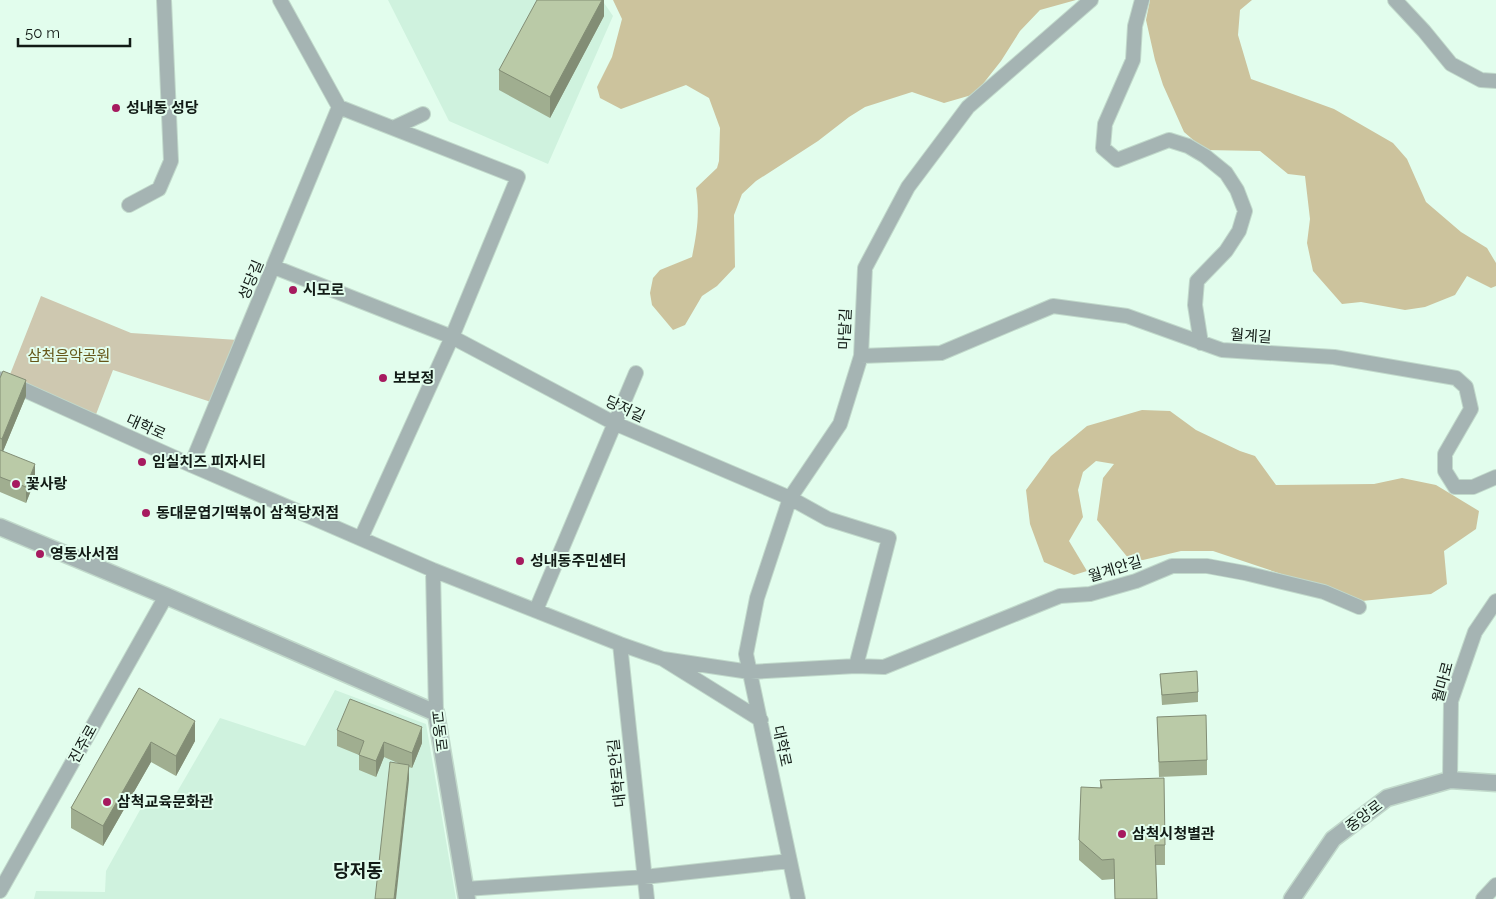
<svg xmlns="http://www.w3.org/2000/svg" width="1496" height="899" viewBox="0 0 1496 899" font-family="Raleway,'Noto Sans KR',sans-serif">
<style>
.built{fill:#cff2de}
.green{fill:#cec8b0}
.forest{fill:#ccc39d}
.lines{fill:none;stroke-linecap:round;stroke-linejoin:round}
.minor-casing{stroke:#c1d9cb;stroke-width:16}
.tertiary-casing{stroke:#c1d9cb;stroke-width:19}
.minor{stroke:#a5b4b3;stroke-width:14}
.tertiary{stroke:#a5b4b3;stroke-width:16}
.wall{fill:#a0ae90}
.shaded-wall{fill:#828d75}
.building{fill:#bacaa7;stroke:#828d75}
.poi-dot{fill:#a61a5f;stroke:#e2fded;stroke-width:2}
.labels{text-anchor:middle;dominant-baseline:central;stroke-width:4;stroke-linejoin:round;paint-order:stroke}
.poi-label{font-size:15px;font-weight:bold;fill:#121b16;stroke:#e2fded;text-anchor:start}
.street-label{font-size:15px;fill:#121b16;stroke:#e2fded}
.park-label{font-size:15px;fill:#655618;stroke:#e2fded}
.quarter-label{font-size:18px;font-weight:bold;fill:#121b16;stroke:#e2fded}
</style>
<rect width="100%" height="100%" fill="#e2fded"/>
<!-- built -->
<path class="built" d="M388,0H602L613,16L548,164L449,121Z
M335,690L426,724L456,899H34L36,891L105,892L106,871L140,810L173,799L220,718L305,746Z"/>
<!-- green -->
<path class="green" d="M41,296L131,333L238,340L211,402L113,370L95,417L9,377Z"/>
<!-- forest -->
<path class="forest" d="M613,0H1076L1040,10L1020,31L1001,61L975,94L944,103L912,92L865,107L849,117L818,141L756,181L742,194L734,215L735,267L717,286L702,296L685,325L673,330L652,305L650,293L653,278L660,270L692,257C697,232 700,214 696,188L717,168L719,161L720,128L709,98L686,85L621,109L600,98L597,87L612,57L622,19Z
M1150,0H1252L1240,10L1238,35L1251,79L1334,109L1393,143L1407,159L1426,202L1461,232L1487,248L1496,263V286L1491,288L1467,276L1455,295L1425,307L1405,310L1361,302L1342,304L1313,271L1307,243L1310,219L1305,176L1288,174L1260,151L1205,150L1184,132L1163,85L1155,60L1146,20Z
M1142,410L1170,411L1196,430L1240,451L1255,456L1276,485L1374,484L1402,478L1436,485L1479,511L1476,529L1444,551L1447,584L1431,594L1362,601L1213,551H1181L1143,560L1129,559L1097,520L1103,478L1114,464L1096,461L1083,472L1078,490L1083,517L1069,541L1087,571L1074,575L1044,562L1030,524L1026,490L1051,456L1087,426Z"/>
<g class="lines">
<!-- minor casing -->
<g class="minor-casing">
<path id="minor" d="M1142,0L1135,26L1133,60L1105,124L1103,148L1117,160L1169,140L1188,146L1205,156L1226,173L1237,190L1245,211L1239,231L1226,251L1197,281L1195,305L1201,343
M1395,0L1424,31L1451,64L1481,80L1496,81
M339,107L518,177L452,337L361,538
M393,128L423,114
M129,205L159,189L171,161L164,0
M274,267L452,337L614,423L790,498L828,519L889,538L856,666L750,672L663,659
M861,356L941,353L1053,306L1127,316L1222,350L1334,357L1456,378L1466,387L1471,409L1445,454V471L1455,487H1473L1496,477
M0,379L191,465L433,570L620,644L663,659L761,720
M191,465L339,107L280,0
M433,570L436,713
M536,610L636,373
M620,644L647,899
M856,666L884,667L1060,596L1090,594L1136,581L1172,566H1207L1245,573L1324,592L1359,607
M1450,780L1451,701L1475,632L1496,601
M465,889L644,877L790,861
M0,891L166,596
M798,899L746,654L757,598L790,498L840,424L861,356L865,268L908,187L968,107L1091,0
M1483,899L1496,885"/>
</g>
<!-- tertiary casing -->
<g class="tertiary-casing">
<path id="tertiary" d="M0,527L166,596L436,713L467,899
M1292,899L1333,839L1387,798L1450,780L1496,783"/>
</g>
<!-- minor -->
<use href="#minor" class="minor"/>
<!-- tertiary -->
<use href="#tertiary" class="tertiary"/>
</g>
<!-- wall -->
<path class="wall" d="M604,0V16L550,118L499,90V70Z
M0,378L26,396L3,451L35,480L26,503L0,492Z
M1160,674L1198,692V702L1162,705Z
M139,688L195,741L176,776L151,762L103,846L71,828V808Z
M1157,717L1207,760V775L1159,777Z
M337,730L422,743L412,768L409,767V780L400,764L384,757L376,777L359,770V755L337,746Z
M1100,780L1165,845V865H1156L1157,899H1115L1114,879L1102,880L1079,860V840L1100,788Z"/>
<!-- shaded-wall -->
<path class="shaded-wall" d="M602,0H604V16L550,118V97Z
M26,380V396L2,454V439Z
M35,464V480L26,503V487Z
M195,721V741L176,776V756Z
M422,727V743L412,768V753Z
M151,742V762L103,846V826Z
M384,742V757L376,777V761Z
M409,765V780L396,899H394Z"/>
<!-- building -->
<path class="building" d="M537,0H602L550,97L499,70Z
M3,371L26,380L2,439L0,438V378Z
M0,450L35,464L26,487L0,477Z
M1197,671L1198,692L1162,695L1160,674Z
M139,688L195,721L176,756L151,742L103,826L71,808Z
M350,699L422,727L412,753L384,742L376,761L359,755L364,741L337,730Z
M1206,715L1207,760L1159,762L1157,717Z
M390,762L409,765L394,899H375Z
M1164,778L1165,845H1155L1157,899H1115L1114,859L1102,860L1079,840L1081,787L1102,788L1100,780Z"/>
<!-- markers -->
<g class="poi-dot">
<circle cx="116" cy="108" r="5"/>
<circle cx="293" cy="290" r="5"/>
<circle cx="383" cy="378" r="5"/>
<circle cx="142" cy="462" r="5"/>
<circle cx="16" cy="484" r="5"/>
<circle cx="146" cy="513" r="5"/>
<circle cx="40" cy="554" r="5"/>
<circle cx="520" cy="561" r="5"/>
<circle cx="107" cy="802" r="5"/>
<circle cx="1122" cy="834" r="5"/>
</g>
<g class="labels">
<!-- poi labels -->
<g class="poi-label">
<text x="126" y="108">성내동 성당</text>
<text x="303" y="290">시모로</text>
<text x="393" y="378">보보정</text>
<text x="152" y="462">임실치즈 피자시티</text>
<text x="26" y="484">꽃사랑</text>
<text x="156" y="513">동대문엽기떡볶이 삼척당저점</text>
<text x="50" y="554">영동사서점</text>
<text x="530" y="561">성내동주민센터</text>
<text x="117" y="802">삼척교육문화관</text>
<text x="1132" y="834">삼척시청별관</text>
</g>
<!-- street labels -->
<g class="street-label">
<text transform="translate(251 280) rotate(-67)">성당길</text>
<text transform="translate(845 329) rotate(-87)">마달길</text>
<text transform="translate(1251 336) rotate(4)">월계길</text>
<text transform="translate(625 409) rotate(25)">당저길</text>
<text transform="translate(146 427) rotate(24)">대학로</text>
<text transform="translate(1115 569) rotate(-17)">월계안길</text>
<text transform="translate(1443 682) rotate(-75)">월마로</text>
<text transform="translate(439 731) rotate(83)">교동로</text>
<text transform="translate(83 744) rotate(-61)">진주로</text>
<text transform="translate(782 746) rotate(78)">대학로</text>
<text transform="translate(617 773) rotate(-96)">대학로안길</text>
<text transform="translate(1364 816) rotate(-37)">중앙로</text>
</g>
<!-- park labels -->
<g class="park-label">
<text x="69" y="356">삼척음악공원</text>
</g>
<!-- quarter labels -->
<g class="quarter-label">
<text x="358" y="870">당저동</text>
</g>
</g>
<!-- scale -->
<path d="M18 38v8h112v-8" fill="none" stroke="#121b16" stroke-width="2.5"/>
<text x="25" y="38" font-size="15" fill="#121b16" stroke="#e2fded" stroke-width="4" paint-order="stroke">50 m</text>
</svg>
